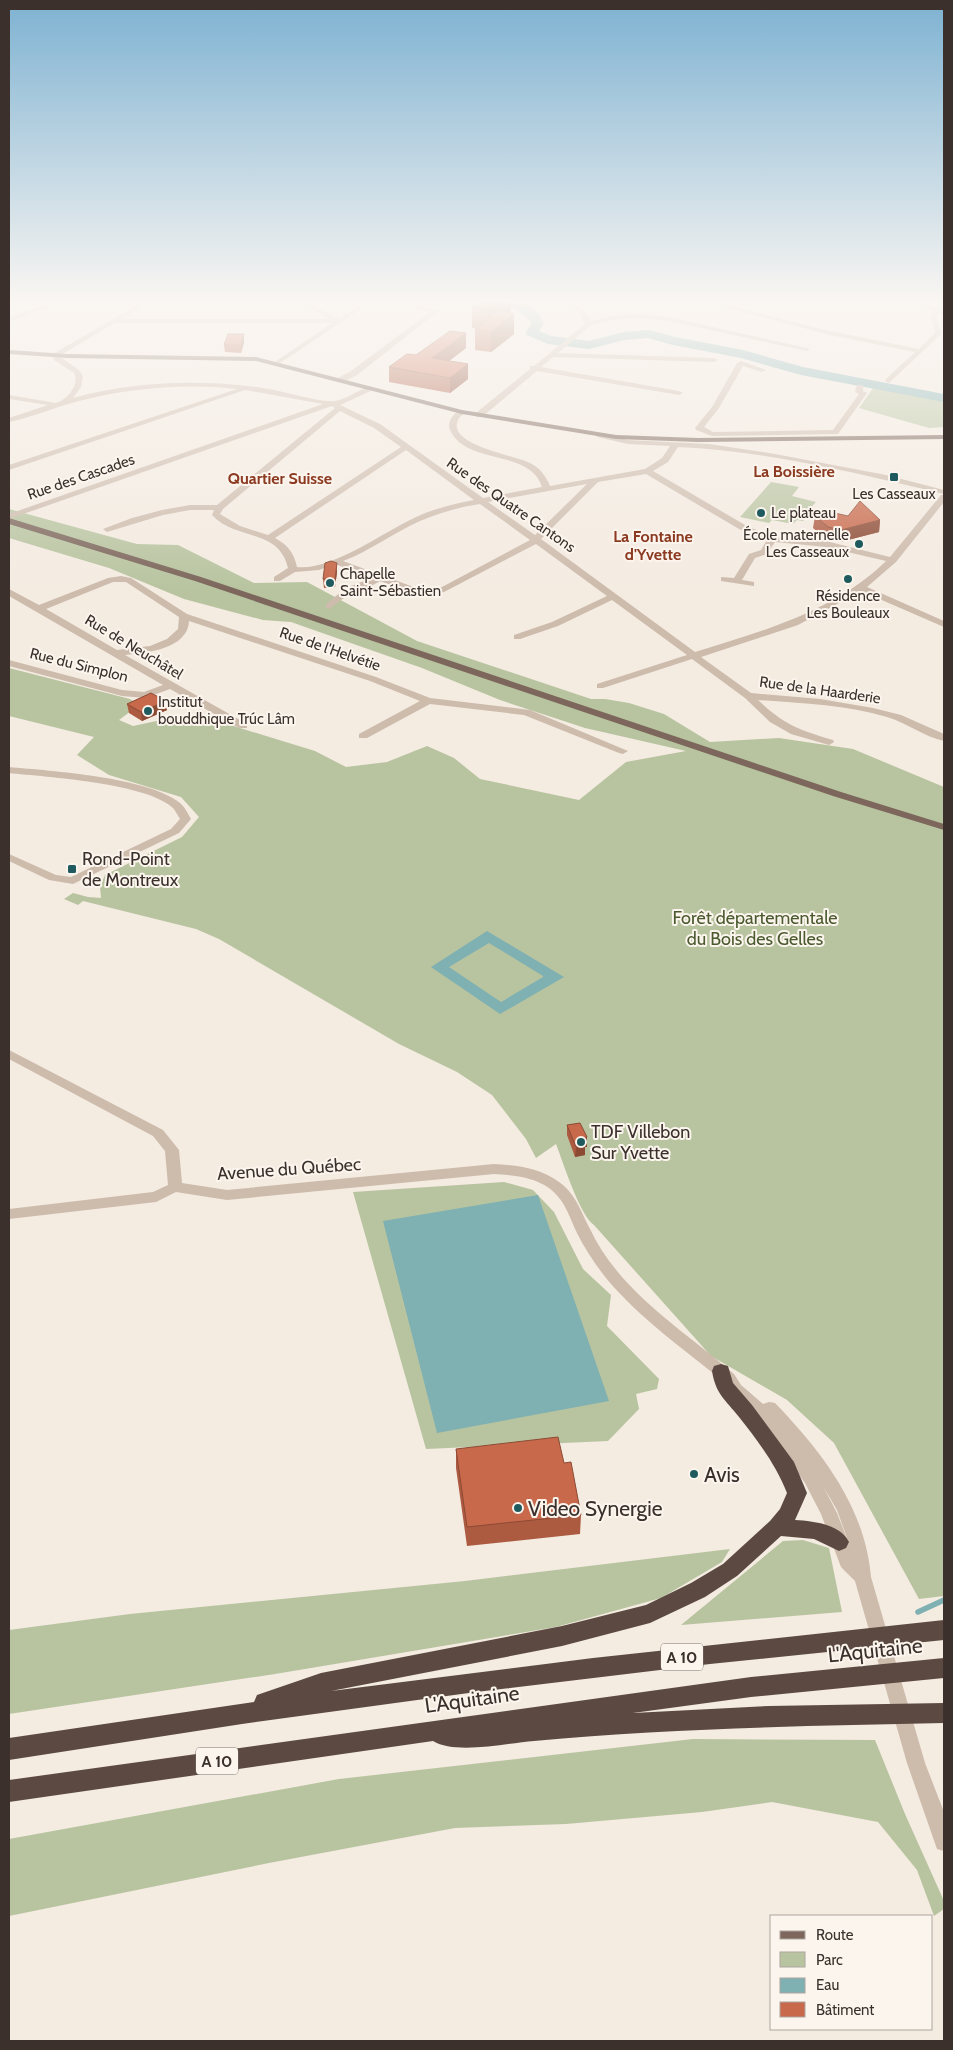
<svg xmlns="http://www.w3.org/2000/svg" width="953" height="2050" viewBox="0 0 953 2050" font-family="Cabin,sans-serif">
<style>
.green{fill:#b8c4a0}
.water{fill:#7fb0b2;fill-rule:evenodd}
.lines{fill:none;stroke-linecap:round;stroke-linejoin:round}
.stream{stroke:#7fb0b2;stroke-width:5.5}
.river{fill:#7fb0b2;fill-rule:evenodd}
.minor{fill:#cdbbac;fill-rule:evenodd}
.major{fill:#7d675c;fill-rule:evenodd}
.highway{fill:#5c4a42;fill-rule:evenodd}
.wall{fill:#ac5a40}
.shaded-wall{fill:#8c4a34}
.building{fill:#c8694b;stroke:#8c4a34}
.poi-dot{fill:#1f5a5e;stroke:#fbf5ee;stroke-width:2}
.labels{text-anchor:middle;dominant-baseline:central;stroke-width:4;stroke-linejoin:round;paint-order:stroke}
.far-street-label{font-size:15px;fill:#3b302b;stroke:#fbf5ee}
.far-poi-label{font-size:15px;fill:#3b302b;stroke:#fbf5ee;text-anchor:start}
.far-neighbourhood-label{font-size:16px;font-weight:bold;fill:#8c3b22;stroke:#fbf5ee}
.far-quarter-label{font-size:16px;font-weight:bold;fill:#8c3b22;stroke:#fbf5ee}
.shield{fill:#fbf5ee;stroke:#756b66;stroke-width:1}
.shield-label{font-size:16px;font-weight:bold;fill:#3b302b}
.poi-label{font-size:18px;fill:#3b302b;stroke:#fbf5ee;text-anchor:start}
.park-label{font-size:18px;fill:#4a5a2e;stroke:#fbf5ee}
.street-label{font-size:18px;fill:#3b302b;stroke:#fbf5ee}
.near-poi-label{font-size:21px;fill:#3b302b;stroke:#fbf5ee;text-anchor:start}
.near-street-label{font-size:21px;fill:#3b302b;stroke:#fbf5ee}
</style>
<rect width="100%" height="100%" fill="#f4ebe1"/>
<!-- green -->
<path class="green" d="M874,387L944,400V427L929,428L859,408Z
M771,482L799,487L792,496L816,502L802,517L805,518L803,521L797,520L793,524L772,520L769,523L740,517Z
M9,509L137,544L178,545L254,583L307,582L417,641L591,699H605L629,703L664,714L710,742L779,738L853,749L944,787V1596L919,1599L834,1443L787,1400L711,1356L594,1225C580,1216 563,1162 556,1144L536,1158L526,1139L492,1095L457,1072L399,1044L219,939L196,929L83,901L78,905L64,899L73,893L88,897L101,898L100,887L105,875L182,837L199,817L181,797L109,775L77,755L94,737L9,716V668L130,699L139,705L119,720L133,726L180,716L214,720L315,751L346,767L387,762L427,746L454,758L480,779L579,800L626,762L686,751L585,728L500,700L422,668L291,622L263,620L184,599L109,568L9,538Z
M504,1182L533,1190L554,1212L583,1269L611,1295L607,1326L659,1379L657,1389L636,1394L639,1409L608,1441L426,1449L353,1192Z
M803,1540L829,1548L842,1612L681,1625L783,1541Z
M730,1549L722,1562L661,1598L556,1627L275,1674L9,1714V1630L130,1614L465,1581Z
M693,1739L875,1740L905,1814L944,1901V1909L934,1916L917,1870L878,1822L772,1802L702,1812L566,1824L455,1828L269,1863L9,1916V1839L339,1779Z"/>
<!-- water -->
<path class="water" d="M487,931L564,977L500,1014L431,967ZM489,943L543,976V977L501,1002L449,967Z
M538,1195L609,1401L437,1433L383,1221Z"/>
<g class="lines">
<!-- stream -->
<path class="stream" d="M918,1612L944,1600"/>
<!-- river -->
<path class="river" d="M508,303C527,303 534,306 544,323L539,331L551,336L589,341L624,332L649,330L675,337L743,350L803,367L944,394V402L801,375L741,358L673,345L648,338L624,340L589,349L548,344L527,335L526,332L532,323L530,320Z"/>
<!-- minor -->
<path class="minor" d="M50,303H60L9,322V318Z
M140,303H148L122,319H330L300,303H309L339,319L362,303H370L277,365L273,363L275,362L332,323H115L59,356L79,370L83,376L81,387L73,398C134,381 201,379 263,388C280,390 321,403 335,401C347,399 358,390 370,386L374,388L373,390L340,405L380,424L483,498L542,487C539,478 534,472 525,467C503,454 462,457 450,430C447,421 453,415 459,410L466,412C463,415 459,417 458,420C446,445 517,456 530,463C540,468 546,476 550,486L645,469L662,458L670,446L628,444L597,437L596,435L600,433L628,440L709,444L775,454L886,475L944,490V494C857,473 767,451 678,447L668,462L653,471L745,525L773,537L826,541L890,557L941,495H944V502L896,562L867,587L944,621V627L861,591L798,625L701,657L751,693L820,699L873,708L901,715L944,734V741C925,737 907,723 887,717C846,705 801,703 758,700C785,725 797,729 833,740L834,742L829,745L791,734L770,722L745,698L692,659L603,688H597V684L687,655L612,600L558,626L520,639H514V635L552,622L607,596L536,544L444,592L418,595L380,581L371,586L352,592L329,609L326,608V604L346,588L372,578L335,564L319,570L295,572L280,581H274V577L288,568C279,528 236,541 212,515L214,510H190L163,515L107,532L103,529L132,518L162,510L190,505H217L335,408L332,406L9,519V514L323,404L245,390L9,470V465L237,389C185,383 130,388 79,401C55,407 33,417 9,422V418L48,405L9,399V395L56,403C67,400 80,385 74,373L54,360L53,354ZM340,411L374,428L401,447L268,535L240,526L220,514L223,509ZM406,450L474,500C453,504 432,509 412,519C382,533 331,571 297,567C294,553 288,545 275,538ZM646,474L739,529L767,540L761,550L749,554L734,578L721,577V581L754,586V582L742,580L755,558L767,554L775,542L826,547L886,561C834,612 762,631 695,652L541,539L598,482ZM587,484L535,535L488,502ZM480,504L530,540L442,587L419,589L343,561C370,551 393,533 420,521C439,513 459,507 480,504Z
M564,303C578,303 584,309 591,321L613,316L638,314L669,317L810,349L807,351L669,321L638,318L613,320L591,325L558,353L714,358L718,360L714,362L553,357L541,367L679,391L683,393L679,395L537,371L482,417H476V413L530,369V366H534L585,324L579,312Z
M707,303H720L830,331L919,349L935,333L931,316L933,311L913,303C925,303 934,307 944,311V315L939,313L937,316L941,334L889,383L885,381L886,379L915,352L830,335Z
M414,305L439,311L357,375L344,382H338V378L351,371L430,312L412,308L411,307Z
M741,361L766,370L762,372L743,366L719,408L704,427L713,432L833,430L859,394L855,392L857,385H863V391L867,393L838,434H835L712,436L696,430L695,428L712,407L737,363Z
M121,576L131,578L187,614L376,677L430,698L530,710L628,751L623,754L619,753L524,715L430,704L367,738H359V734L420,701L370,681L189,621C188,649 146,653 125,655L247,724V728H239L170,689L145,698L122,696L9,666V660L122,690L144,692L163,685L9,596V589L39,605L108,578ZM113,582H126L179,617L178,629L167,639L150,646L117,650L46,609Z
M9,767C51,771 148,777 180,803C185,807 188,814 191,819L179,833L73,884L49,880L9,861V854L56,875L71,877L171,829L180,819C178,816 176,812 174,809C149,783 46,777 9,773Z
M9,1050L163,1130L179,1150L182,1183L227,1190L494,1164C516,1165 541,1168 559,1182C576,1194 581,1212 590,1229C597,1244 606,1258 617,1271C650,1311 695,1340 734,1374L741,1385L763,1404L769,1402L775,1403C822,1452 865,1507 871,1577L925,1763L944,1812V1851L937,1849L907,1763L855,1581L841,1567L821,1514L805,1483L761,1421L731,1393L724,1382C684,1349 639,1318 606,1278C595,1264 585,1249 577,1233C569,1216 565,1200 549,1188C533,1177 513,1175 494,1174L227,1200L176,1192L156,1202L9,1219V1209L153,1192L168,1185L165,1151L153,1136L9,1059ZM823,1486L837,1510L851,1549L837,1513Z"/>
<!-- major -->
<path class="major" d="M9,350L67,354L256,357L462,410L616,435L698,438L944,435V439L698,442L616,439L462,414L256,361L67,358L9,354Z
M9,518L201,577L841,792L944,824V830L833,796L195,581L9,524Z"/>
<!-- highway -->
<path class="highway" d="M721,1364L728,1366L733,1383L752,1405L794,1462L807,1493L795,1520C813,1521 840,1524 849,1542L846,1548L839,1551L814,1539L781,1536L737,1576L705,1597L650,1623L562,1646L331,1691L593,1658L944,1620V1640L710,1664L476,1692L242,1724L9,1760V1738L254,1702L257,1695L321,1673L562,1626L646,1605L691,1583L723,1564L770,1521L780,1509L787,1493C776,1465 758,1441 739,1417C725,1399 716,1395 712,1371L714,1366Z
M944,1658V1678L751,1697L633,1713L769,1706L944,1703V1723C807,1726 670,1728 534,1741C507,1743 456,1755 433,1741L9,1802V1780L751,1677Z"/>
</g>
<!-- wall -->
<path class="wall" d="M472,307L511,313L514,334L491,352L475,350V329L476,328H472Z
M244,334V342L241,353L225,352L224,345Z
M466,348L449,361L468,379L450,393L389,382V367L416,355Z
M815,516H848L880,520L879,532L840,542L826,539L813,528Z
M337,572L335,587L324,588L323,579Z
M127,704L167,710L142,721L129,713Z
M567,1125L587,1137V1147H585V1155L575,1157L567,1135Z
M456,1449L564,1463L581,1515L580,1534L467,1546L456,1468Z"/>
<!-- shaded-wall -->
<path class="shaded-wall" d="M497,303H511V314L488,330V310Z
M514,314V334L491,352V332Z
M466,333V348L433,373L432,358Z
M244,334V342L241,353V345Z
M468,364V379L450,393V378Z
M880,520L879,532L840,542L841,530Z
M337,563V572L335,587V579Z
M166,701L167,710L142,721L141,712Z
M587,1137V1147H585V1155L575,1157L576,1147L583,1138Z"/>
<!-- building -->
<path class="building" d="M478,303H497L488,310L472,307Z
M498,311L514,314L491,332L475,329Z
M450,331L466,333L432,358L468,364L450,378L389,367L407,354L416,355Z
M228,334H244L241,345H224Z
M860,501L880,520L841,530L828,527L815,516L817,509L848,516Z
M331,561L337,563L335,579H323L325,563Z
M151,693L166,701L141,712L127,704Z
M580,1123L587,1137L583,1138L586,1145L576,1147L567,1125Z
M558,1437L564,1463L571,1462L581,1515L467,1527L456,1449Z"/>
<!-- sky -->
<linearGradient id="sky" x2="0" y2="1"><stop stop-color="#7eb2d2"/><stop offset="0.51" stop-color="#faf6f2"/><stop offset="1" stop-color="#faf6f2" stop-opacity="0"/></linearGradient>
<rect width="953" height="590" fill="url(#sky)"/>
<!-- markers -->
<g class="poi-dot">
<rect x="889" y="472" width="10" height="10" rx="2.5"/>
<circle cx="761" cy="513" r="5"/>
<circle cx="859" cy="544" r="5"/>
<circle cx="848" cy="579" r="5"/>
<circle cx="330" cy="583" r="5"/>
<circle cx="148" cy="711" r="5"/>
<rect x="67" y="864" width="10" height="10" rx="2.5"/>
<circle cx="581" cy="1142" r="5"/>
<circle cx="694" cy="1474" r="5"/>
<circle cx="518" cy="1508" r="5"/>
</g>
<g class="labels">
<!-- far-street labels -->
<g class="far-street-label">
<text transform="translate(81 477) rotate(-19)">Rue des Cascades</text>
<text transform="translate(511 505) rotate(35)">Rue des Quatre Cantons</text>
<text transform="translate(134 647) rotate(31)">Rue de Neuchâtel</text>
<text transform="translate(330 649) rotate(19)">Rue de l'Helvétie</text>
<text transform="translate(79 665) rotate(14)">Rue du Simplon</text>
<text transform="translate(820 690) rotate(8)">Rue de la Haarderie</text>
</g>
<!-- far-poi labels -->
<g class="far-poi-label">
<text x="894" y="494" text-anchor="middle">Les Casseaux</text>
<text x="771" y="513">Le plateau</text>
<text x="849" y="535" text-anchor="end">École maternelle<tspan x="849" dy="17">Les Casseaux</tspan></text>
<text x="340" y="574">Chapelle<tspan x="340" dy="17">Saint-Sébastien</tspan></text>
<text x="848" y="596" text-anchor="middle">Résidence<tspan x="848" dy="17">Les Bouleaux</tspan></text>
<text x="158" y="702">Institut<tspan x="158" dy="17">bouddhique Trúc Lâm</tspan></text>
</g>
<!-- far-neighbourhood labels -->
<g class="far-neighbourhood-label">
<text x="794" y="471">La Boissière</text>
<text x="653" y="536">La Fontaine<tspan x="653" dy="18">d'Yvette</tspan></text>
</g>
<!-- far-quarter labels -->
<g class="far-quarter-label">
<text x="280" y="478">Quartier Suisse</text>
</g>
<!-- shield labels -->
<g class="shield">
<rect x="661" y="1643.5" width="42" height="27" rx="4"/>
<rect x="196" y="1747.5" width="42" height="27" rx="4"/>
</g>
<g class="shield-label">
<text x="682" y="1657">A 10</text>
<text x="217" y="1761">A 10</text>
</g>
<!-- poi labels -->
<g class="poi-label">
<text x="82" y="859">Rond-Point<tspan x="82" dy="21">de Montreux</tspan></text>
<text x="591" y="1132">TDF Villebon<tspan x="591" dy="21">Sur Yvette</tspan></text>
</g>
<!-- park labels -->
<g class="park-label">
<text x="755" y="918">Forêt départementale<tspan x="755" dy="21">du Bois des Gelles</tspan></text>
</g>
<!-- street labels -->
<g class="street-label">
<text transform="translate(289 1169) rotate(-4)">Avenue du Québec</text>
</g>
<!-- near-poi labels -->
<g class="near-poi-label">
<text x="704" y="1474">Avis</text>
<text x="528" y="1508">Video Synergie</text>
</g>
<!-- near-street labels -->
<g class="near-street-label">
<text transform="translate(875 1650) rotate(-6)">L'Aquitaine</text>
<text transform="translate(472 1699) rotate(-8)">L'Aquitaine</text>
</g>
</g>
<!-- border -->
<rect width="953" height="2050" fill="none" stroke="#3b302b" stroke-width="20"/>
<!-- legend -->
<rect x="770" y="1915" width="162" height="115" fill="#fbf5ee" stroke="#aea6a0"/>
<rect x="780" y="1931" width="25" height="8" fill="#7d675c" stroke="#aea6a0"/>
<text x="816" y="1940" font-size="15" fill="#3b302b">Route</text>
<rect x="780" y="1952" width="25" height="15" fill="#b8c4a0" stroke="#aea6a0"/>
<text x="816" y="1965" font-size="15" fill="#3b302b">Parc</text>
<rect x="780" y="1978" width="25" height="15" fill="#7fb0b2" stroke="#aea6a0"/>
<text x="816" y="1990" font-size="15" fill="#3b302b">Eau</text>
<rect x="780" y="2002" width="25" height="15" fill="#c8694b" stroke="#aea6a0"/>
<text x="816" y="2015" font-size="15" fill="#3b302b">Bâtiment</text>
</svg>
